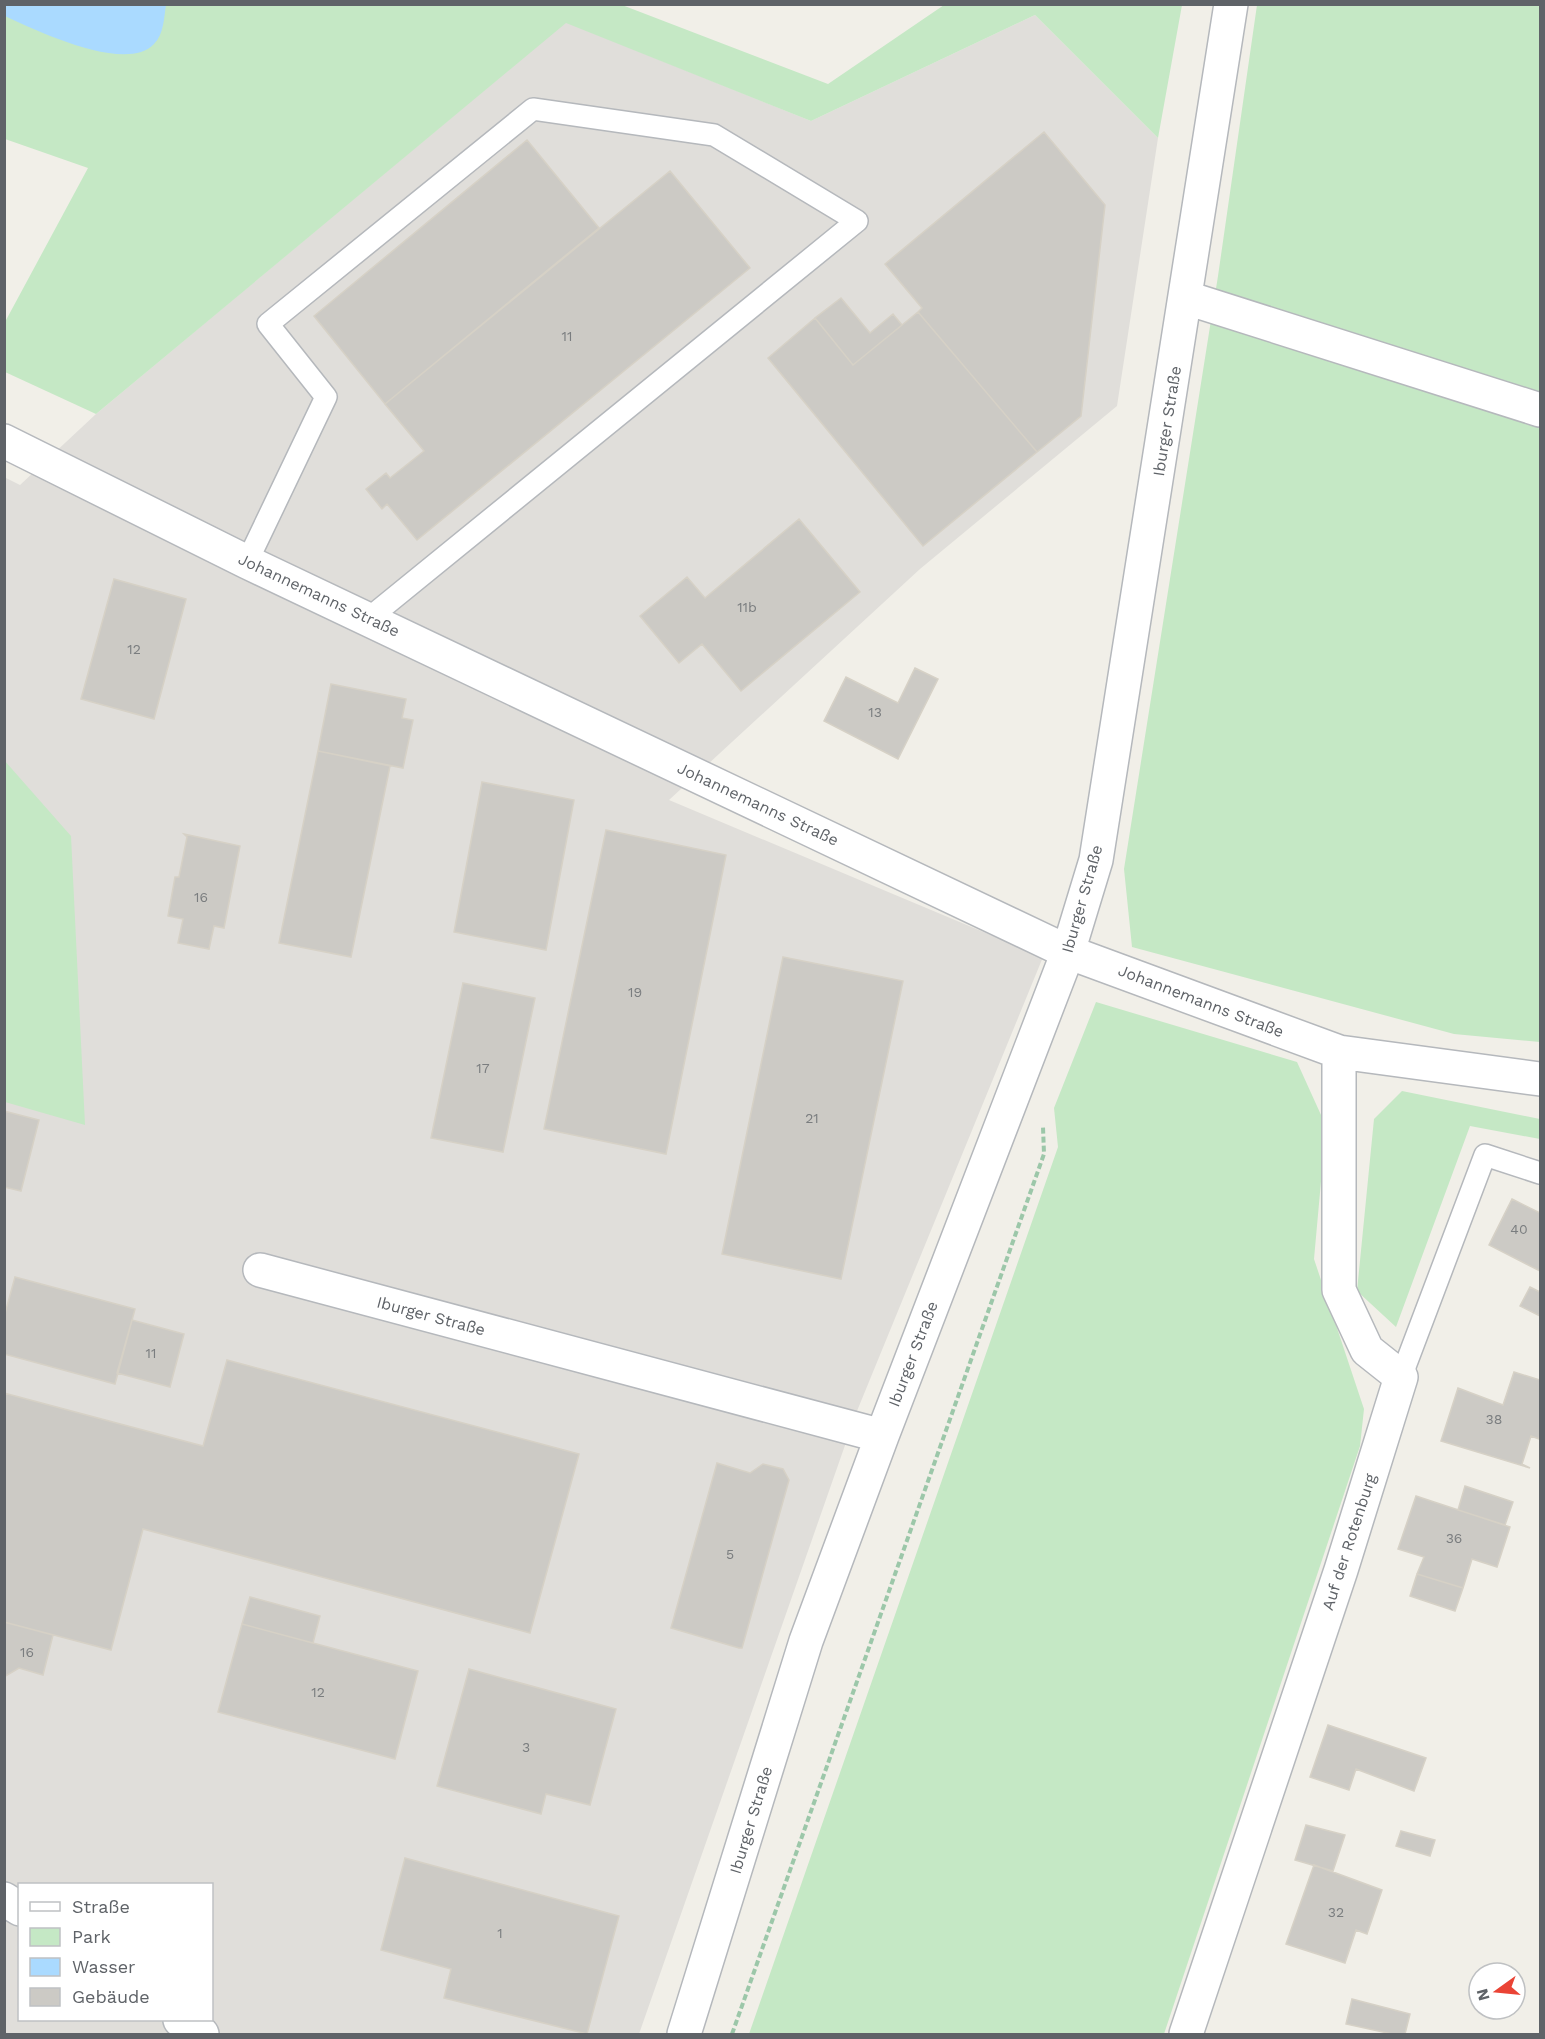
<svg xmlns="http://www.w3.org/2000/svg" width="1545" height="2039" viewBox="0 0 1545 2039" font-family="'Work Sans',sans-serif">
<style>
.industrial{fill:#e0deda;fill-rule:evenodd}
.green{fill:#c5e8c5}
.water{fill:#aadaff}
.building{fill:#cccac5;stroke:#d6d1c6;stroke-width:1.5}
.lines{fill:none;stroke-linecap:round;stroke-linejoin:round}
.lane-casing{stroke:#b5b8bc;stroke-width:24}
.street-casing{stroke:#b5b8bc;stroke-width:36}
.path{stroke:#9cc7a9;stroke-width:4;stroke-dasharray:6 3;stroke-linecap:butt}
.lane{stroke:#fff;stroke-width:21}
.street{stroke:#fff;stroke-width:33}
.labels{text-anchor:middle;dominant-baseline:central;stroke-width:4.5;stroke-linejoin:round;paint-order:stroke}
.number-label{font-size:14px;fill:#7a7d7f}
.street-label{font-size:16px;fill:#5f6368;stroke:#fff}
</style>
<rect width="100%" height="100%" fill="#f1efe8"/>
<!-- industrial -->
<path class="industrial" d="M1035,15L1158,138L1117,406L920,569L669,800L1043,957L857,1411L639,2034H5L4,477L20,485L96,414L566,22L811,121ZM20,1884H212V2020H20Z"/>
<!-- green -->
<path class="green" d="M5,5H622L828,84L944,5H1182L1158,138L1035,15L811,121L566,23L96,414L5,372V322L88,168L5,139Z
M1257,5H1540V1042L1454,1034L1132,947L1124,869L1218,276Z
M4,760L71,836L85,1125L5,1102Z
M1096,1002L1297,1062L1326,1126L1314,1259L1364,1409L1360,1446L1164,2034H749L1058,1147L1054,1108Z
M1402,1091L1540,1119V1139L1470,1126L1396,1327L1357,1291L1374,1119Z"/>
<!-- water -->
<path class="water" d="M5,4H166V5C164,17 164,34 154,44C126,74 35,30 5,16Z"/>
<!-- building -->
<path class="building" d="M1044,132L1105,205L1081,416L1037,452L918,312L922,308L885,264Z
M527,140L599,228L385,404L314,316Z
M670,171L750,268L417,540L387,504L382,509L366,489L386,473L390,478L424,451L385,404Z
M841,298L870,333L893,314L902,325L853,365L815,318Z
M918,312L1037,452L923,546L768,358L815,318L853,365Z
M799,519L860,592L741,691L702,644L679,663L640,616L687,577L705,598Z
M114,579L186,599L154,719L81,699Z
M915,668L938,679L898,759L824,721L846,677L898,703Z
M331,684L406,699L402,718L413,720L403,768L318,751Z
M318,751L390,766L351,957L279,943Z
M482,782L574,800L546,950L454,932Z
M606,830L726,855L666,1154L544,1129Z
M184,834L240,846L224,928L214,926L209,949L178,943L183,919L168,916L175,877H179L187,837Z
M783,957L903,981L841,1279L722,1254Z
M463,983L535,998L503,1152L431,1138Z
M4,1111L39,1120L21,1191L4,1187Z
M1512,1199L1540,1213V1271L1489,1245Z
M15,1277L135,1309L115,1384L4,1354V1317Z
M1530,1287L1540,1292V1316L1520,1306Z
M132,1320L184,1334L170,1387L117,1373Z
M227,1360L579,1454L530,1633L143,1529L111,1650L4,1622V1393L203,1446Z
M1514,1372L1540,1380V1434L1539,1439L1531,1436L1522,1464L1530,1468L1441,1441L1458,1388L1503,1405Z
M717,1463L750,1473L763,1464L783,1469L789,1480L742,1648H739L671,1628Z
M1465,1486L1513,1502L1505,1525L1458,1510Z
M1416,1496L1510,1527L1497,1567L1472,1559L1463,1588L1417,1574L1424,1557L1398,1549Z
M1417,1574L1463,1588L1455,1611L1410,1596Z
M250,1597L320,1616L313,1643L242,1624Z
M4,1622L53,1635L43,1675L19,1668L4,1677Z
M242,1624L418,1671L395,1759L218,1712Z
M469,1669L616,1709L590,1805L546,1794L541,1814L437,1786Z
M1328,1725L1426,1758L1414,1791L1356,1769L1349,1790L1310,1777Z
M1306,1825L1345,1835L1333,1871L1295,1860Z
M1401,1831L1435,1840L1430,1856L1396,1846Z
M405,1858L619,1916L587,2034L444,1998L451,1969L381,1950Z
M1314,1865L1382,1890L1367,1934L1356,1930L1345,1963L1286,1944Z
M1352,1999L1410,2014L1405,2034H1392L1346,2024Z"/>
<g class="lines">
<!-- lane casing -->
<g class="lane-casing">
<path id="lane" d="M247,562L326,397L268,324L533,109L714,135L857,221L368,619
M1401,1377L1485,1155L1540,1173"/>
</g>
<!-- street casing -->
<g class="street-casing">
<path id="street" d="M1187,298L1540,410
M4,441L247,562L1068,952L1339,1052L1540,1079
M260,1270L882,1436
M4,1899L20,1909
M180,2020L202,2034
M684,2034L806,1641L882,1436L1068,952L1096,860L1231,4
M1186,2034L1341,1570L1401,1377L1367,1350L1339,1290V1052"/>
</g>
<!-- path -->
<path class="path" d="M732,2034L1044,1154L1043,1127"/>
<!-- lane -->
<use href="#lane" class="lane"/>
<!-- street -->
<use href="#street" class="street"/>
</g>
<g class="labels">
<!-- number labels -->
<g class="number-label">
<text x="567" y="336">11</text>
<text x="747" y="607">11b</text>
<text x="134" y="649">12</text>
<text x="875" y="712">13</text>
<text x="201" y="897">16</text>
<text x="635" y="992">19</text>
<text x="483" y="1068">17</text>
<text x="812" y="1118">21</text>
<text x="1519" y="1229">40</text>
<text x="151" y="1353">11</text>
<text x="1494" y="1419">38</text>
<text x="1454" y="1538">36</text>
<text x="730" y="1554">5</text>
<text x="27" y="1652">16</text>
<text x="318" y="1692">12</text>
<text x="526" y="1747">3</text>
<text x="1336" y="1912">32</text>
<text x="500" y="1933">1</text>
</g>
<!-- street labels -->
<g class="street-label">
<text transform="translate(1167 421) rotate(-81)">Iburger Straße</text>
<text transform="translate(319 595) rotate(25)">Johannemanns Straße</text>
<text transform="translate(758 804) rotate(25)">Johannemanns Straße</text>
<text transform="translate(1082 899) rotate(-74)">Iburger Straße</text>
<text transform="translate(1201 1001) rotate(21)">Johannemanns Straße</text>
<text transform="translate(431 1316) rotate(15)">Iburger Straße</text>
<text transform="translate(913 1354) rotate(-69)">Iburger Straße</text>
<text transform="translate(1349 1542) rotate(-72)">Auf der Rotenburg</text>
<text transform="translate(751 1820) rotate(-73)">Iburger Straße</text>
</g>
</g>
<!-- border -->
<rect width="1545" height="2039" fill="none" stroke="#5f6368" stroke-width="12"/>
<!-- legend -->
<rect x="18" y="1883" width="195" height="138" fill="#ffffff" stroke="#bfc1c3" stroke-width="1.5"/>
<rect x="30" y="1902" width="30" height="9" fill="#ffffff" stroke="#bfc1c3" stroke-width="1.5"/>
<text x="72" y="1913" font-size="18" fill="#5f6368">Straße</text>
<rect x="30" y="1928" width="30" height="18" fill="#c5e8c5" stroke="#bfc1c3" stroke-width="1.5"/>
<text x="72" y="1943" font-size="18" fill="#5f6368">Park</text>
<rect x="30" y="1958" width="30" height="18" fill="#aadaff" stroke="#bfc1c3" stroke-width="1.5"/>
<text x="72" y="1973" font-size="18" fill="#5f6368">Wasser</text>
<rect x="30" y="1988" width="30" height="18" fill="#cccac5" stroke="#bfc1c3" stroke-width="1.5"/>
<text x="72" y="2003" font-size="18" fill="#5f6368">Gebäude</text>
<!-- north arrow -->
<g transform="translate(1497 1991) rotate(255)"><circle r="28" fill="#ffffff" stroke="#bfc1c3" stroke-width="1.5"/>
<path d="M0-4.5L10 22L0 15L-10 22Z" fill="#ea4335"/>
<text y="-9" font-size="16" font-weight="bold" text-anchor="middle" fill="#5f6368">N</text>
</g>
</svg>
